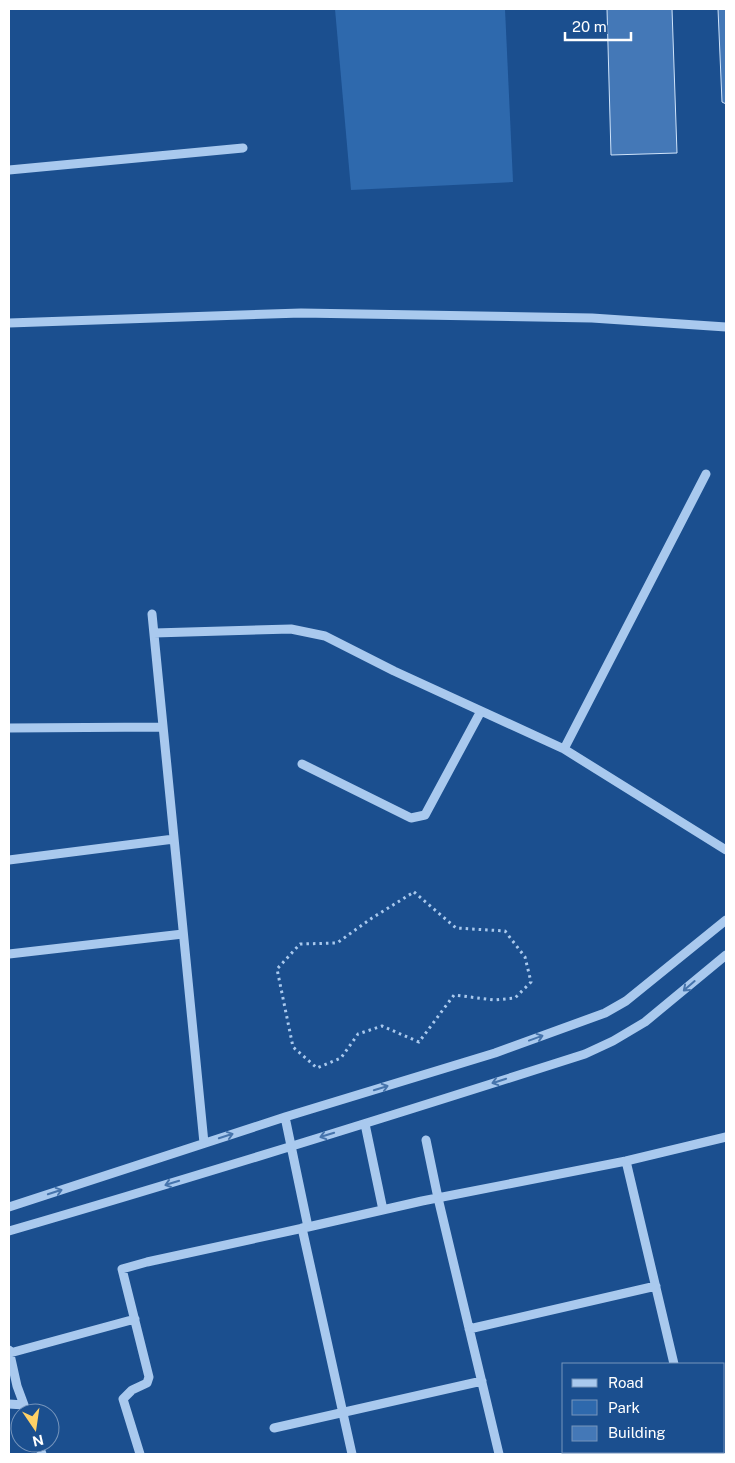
<svg xmlns="http://www.w3.org/2000/svg" width="735" height="1463" viewBox="0 0 735 1463" font-family="'Public Sans',sans-serif">
<style>
.green{fill:#2e69ad}
.building{fill:#4478b7;stroke:#cfe3fa}
.lines{fill:none;stroke-linecap:round;stroke-linejoin:round}
.path{stroke:#a9c9ee;stroke-width:3;stroke-dasharray:2.5 4;stroke-linecap:butt}
.minor{stroke:#a9c9ee;stroke-width:9}
.oneway{stroke:#4674ac}
</style>
<rect width="100%" height="100%" fill="#1b4f8f"/>
<!-- green -->
<path class="green" d="M335,9H505L513,182L351,190Z"/>
<!-- building -->
<path class="building" d="M607,9H672L677,153L611,155Z
M718,9H726V104L722,102Z"/>
<g class="lines">
<!-- path -->
<path class="path" d="M414,892L456,928L505,931L525,957L531,982L515,998L494,1000L454,995L419,1042L382,1026L358,1034L341,1058L317,1068L293,1047L277,969L300,944L337,943L372,918Z"/>
<!-- minor -->
<path class="minor" d="M9,170L243,148
M9,323L301,313L592,318L726,327
M152,614L204,1143
M154,633L291,629L325,636L394,671L564,749L726,850
M9,728L163,727
M564,749L706,474
M302,764L411,818L425,815L481,711
M9,860L174,839
M9,954L183,934
M285,1117L308,1227
M365,1124L383,1210
M426,1140L438,1198L499,1454
M626,1161L674,1364
M9,1207L285,1117L495,1053L605,1013L626,1001L726,920
M302,1228L352,1454
M9,1231C202,1175 394,1115 585,1054L613,1041L645,1022L726,955
M469,1329L656,1286
M9,1350L17,1386L27,1413
M10,1353L135,1319
M9,1404L24,1405
M274,1428L482,1381
M38,1443L42,1454
M695,1452V1454
M140,1454L123,1399L132,1390L147,1383L149,1377L122,1269L147,1262L308,1227L422,1201L626,1161L726,1137"/>
</g>
<!-- one-way arrows -->
<defs><path id="oneway-shaft" d="M-6 0H5M1.5-3L5.5 0L1.5 3" fill="none" stroke-width="1.6" stroke-linecap="round" stroke-linejoin="round" transform="scale(1.25)"/></defs>
<g class="oneway">
<use href="#oneway-shaft" transform="translate(689 986) rotate(139)"/>
<use href="#oneway-shaft" transform="translate(536 1038) rotate(-20)"/>
<use href="#oneway-shaft" transform="translate(499 1081) rotate(162)"/>
<use href="#oneway-shaft" transform="translate(381 1088) rotate(-17)"/>
<use href="#oneway-shaft" transform="translate(327 1135) rotate(163)"/>
<use href="#oneway-shaft" transform="translate(226 1136) rotate(-18)"/>
<use href="#oneway-shaft" transform="translate(172 1183) rotate(163)"/>
<use href="#oneway-shaft" transform="translate(55 1192) rotate(-18)"/>
</g>
<!-- border -->
<rect width="735" height="1463" fill="none" stroke="#ffffff" stroke-width="20"/>
<!-- legend -->
<rect x="562" y="1363" width="162" height="90" fill="#1b4f8f" stroke="#7695bc"/>
<rect x="572" y="1379" width="25" height="8" fill="#a9c9ee" stroke="#7695bc"/>
<text x="608" y="1388" font-size="15" fill="#ffffff">Road</text>
<rect x="572" y="1400" width="25" height="15" fill="#2e69ad" stroke="#7695bc"/>
<text x="608" y="1413" font-size="15" fill="#ffffff">Park</text>
<rect x="572" y="1426" width="25" height="15" fill="#4478b7" stroke="#7695bc"/>
<text x="608" y="1438" font-size="15" fill="#ffffff">Building</text>
<!-- north arrow -->
<g transform="translate(35 1428) rotate(167)"><circle r="24" fill="#1b4f8f" stroke="#7695bc"/>
<path d="M0-4L9 19L0 12L-9 19Z" fill="#ffd166"/>
<text y="-8" font-size="14" font-weight="bold" text-anchor="middle" fill="#ffffff">N</text>
</g>
<!-- scale -->
<path d="M565 32v8h66v-8" fill="none" stroke="#ffffff" stroke-width="2.5"/>
<text x="572" y="32" font-size="15" fill="#ffffff" stroke="#1b4f8f" stroke-width="4" paint-order="stroke">20 m</text>
</svg>
